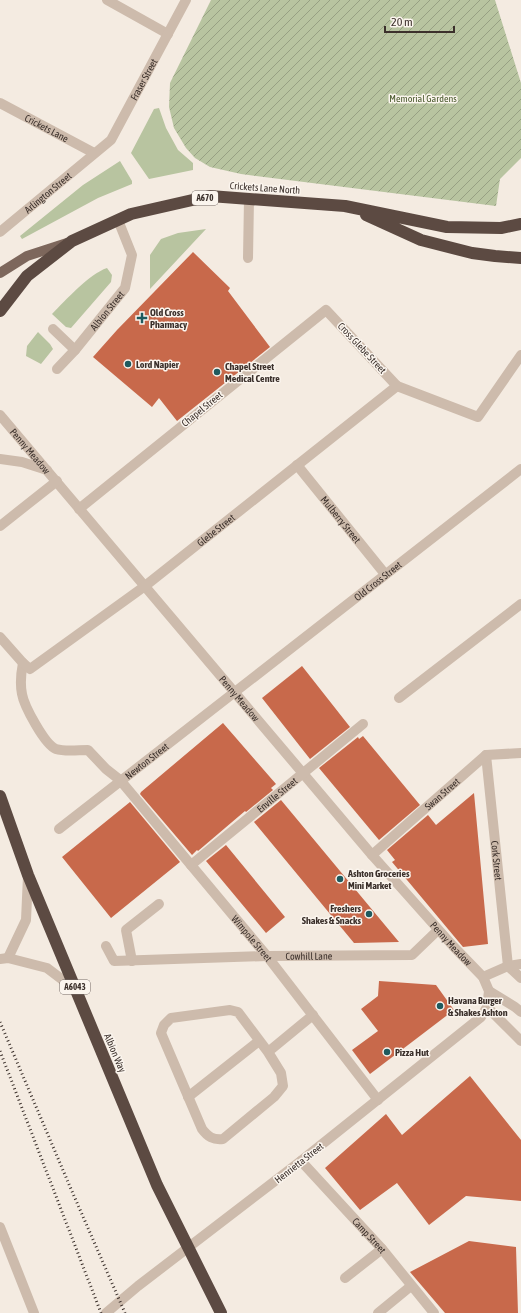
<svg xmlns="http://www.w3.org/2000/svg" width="521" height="1313" viewBox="0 0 521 1313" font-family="'Asap Condensed',sans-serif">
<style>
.grass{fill:#b8c4a0}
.garden{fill:url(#garden-furrows)}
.building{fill:#c8694b}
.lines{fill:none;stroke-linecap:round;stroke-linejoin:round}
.lane{stroke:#cdbbac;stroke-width:10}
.street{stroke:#cdbbac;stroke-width:10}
.primary{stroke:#7d675c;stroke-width:10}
.highway{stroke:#5c4a42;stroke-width:12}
.rail{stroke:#3b302b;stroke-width:3;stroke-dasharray:1 3;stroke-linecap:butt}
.poi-dot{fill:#1f5a5e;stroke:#fbf5ee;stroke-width:1.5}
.labels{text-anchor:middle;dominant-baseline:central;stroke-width:3;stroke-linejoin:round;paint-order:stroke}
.shield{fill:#fbf5ee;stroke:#756b66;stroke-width:1}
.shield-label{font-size:9px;font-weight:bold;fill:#3b302b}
.street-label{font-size:10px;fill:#3b302b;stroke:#fbf5ee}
.park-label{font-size:10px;fill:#4a5a2e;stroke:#fbf5ee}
.poi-label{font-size:10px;font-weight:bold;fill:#3b302b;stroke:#fbf5ee;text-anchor:start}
</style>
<defs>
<pattern id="garden-furrows" width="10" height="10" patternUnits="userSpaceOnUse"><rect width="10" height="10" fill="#b8c4a0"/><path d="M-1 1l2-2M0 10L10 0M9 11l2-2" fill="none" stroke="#97a083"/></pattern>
</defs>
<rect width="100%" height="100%" fill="#f4ebe1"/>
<!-- grass -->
<path class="grass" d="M159,108L166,128L178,150L193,163V170L149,179L131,153L154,109Z
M120,161L132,181V184L98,198L22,239L20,236L83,185Z
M206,229L150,289V255L161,239L178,233Z
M107,268L112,275L111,282L71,328L66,327L52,314C66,300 89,274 107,268Z
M38,332L50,344L53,349L41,364L26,356L27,346Z"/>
<!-- garden -->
<path class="garden" d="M211,0H495L521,83V158L500,179L496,206L241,174L210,167L195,158L186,148L174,128L169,107L170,83Z"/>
<!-- building -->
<path class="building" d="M193,252L230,288L228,291L270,347L177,421L159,398L152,407L93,357L117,330Z
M302,666L350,727L310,759L262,698Z
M223,723L276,784L271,788L273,790L246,812L245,811L198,851L197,850L192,855L140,794L141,792Z
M363,736L420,805L379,840L319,768L358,737L359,739Z
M474,793L488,944L463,947L392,862L395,860L387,850L428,815L436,825Z
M281,800L399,942L354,943L254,822Z
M130,802L180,862L111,918L62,857Z
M226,845L285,917L266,933L206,861Z
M379,981L436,985L454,1010L370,1074L352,1050L378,1031L361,1009L378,996Z
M470,1076L521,1140V1201L466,1196L429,1225L397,1183L360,1210L325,1168L386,1114L402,1135Z
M469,1241L516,1247L518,1313H445L410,1272Z"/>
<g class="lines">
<!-- lane -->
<g class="lane">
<path d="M248,258L249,199"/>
<path d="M53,329L75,350"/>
<path id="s1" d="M57,369L75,350L125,288L132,255L118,220"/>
<path d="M397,386L478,417L521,355"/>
<path d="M23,663C21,673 20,684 22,694C24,706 45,745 56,749C65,752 78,750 88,750L106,769L120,780"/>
<path d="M399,698L521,604"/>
<path d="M132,961L126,930L159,904"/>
<path d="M508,966L521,978"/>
<path d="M489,991L515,1007L521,1012"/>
<path d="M268,1052L238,1012L230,1010L171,1018L164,1025L161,1033L202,1129C208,1137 213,1140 223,1139L274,1097L283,1086L281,1073L268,1052L313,1015"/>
<path d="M188,1097L259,1041"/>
<path d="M345,1278L382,1249"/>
<path d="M378,1313L411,1286"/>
</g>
<!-- street -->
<g class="street">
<path d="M107,0L168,34"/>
<path id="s2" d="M0,103L94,153"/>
<path id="s3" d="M0,232L111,140L186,0"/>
<path id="s4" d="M0,415L372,855L453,946L483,977L489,991L487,1007L481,1017L301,1161L138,1286L106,1313"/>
<path d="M0,459L22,462L47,470"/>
<path id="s5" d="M297,465L385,574"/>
<path d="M0,526L57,481"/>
<path id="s6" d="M0,637L23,663L30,669L145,586L397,386L326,310L79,509"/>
<path id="s7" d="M486,755L508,966"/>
<path id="s8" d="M120,780L267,956L378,1100"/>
<path id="s9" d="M59,829L521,469"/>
<path id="s10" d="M372,855L486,755L521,753"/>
<path id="s11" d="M191,865L363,724"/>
<path id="s12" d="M106,946L114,961L267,956L412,955L438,930"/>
<path d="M8,958L26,920L28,876"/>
<path d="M0,959L8,958L47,968L76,990"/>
<path d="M483,977L508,966L521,964"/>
<path d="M487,1007L521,1041"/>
<path id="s13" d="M301,1161L382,1249L434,1313"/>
<path d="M0,1227L34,1313"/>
</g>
<!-- primary -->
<path class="primary" d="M0,273L27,256L67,243"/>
<!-- highway -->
<path class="highway" d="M366,215L421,240L472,253L495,256L521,258
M0,311L27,276L72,241L131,214L210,196L345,206L447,227L501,228L521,224
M0,796L28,875L157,1185L221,1313"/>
<!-- rail -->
<path class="rail" d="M0,1022L71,1189L125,1313
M0,1051L101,1313"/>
</g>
<!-- markers -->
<g class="poi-dot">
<path d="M140 312h4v4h4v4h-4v4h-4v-4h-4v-4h4z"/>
<circle cx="128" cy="364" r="4"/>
<circle cx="217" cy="372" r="4"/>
<circle cx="340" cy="879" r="4"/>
<circle cx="369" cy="914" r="4"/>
<circle cx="440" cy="1006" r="4"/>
<circle cx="387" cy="1052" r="4"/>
</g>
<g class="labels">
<!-- shield labels -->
<g class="shield">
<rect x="192" y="191" width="26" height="14" rx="3"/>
<rect x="60" y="980" width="30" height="14" rx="3"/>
</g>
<g class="shield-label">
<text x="205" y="198">A670</text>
<text x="75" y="987">A6043</text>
</g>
<!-- street labels -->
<g class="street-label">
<text stroke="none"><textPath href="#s3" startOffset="213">Fraser Street</textPath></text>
<text stroke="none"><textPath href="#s2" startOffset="53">Crickets Lane</textPath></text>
<text transform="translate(265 188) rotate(4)">Crickets Lane North</text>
<text stroke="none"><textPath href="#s3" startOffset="62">Arlington Street</textPath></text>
<text stroke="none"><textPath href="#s1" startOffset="77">Albion Street</textPath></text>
<text transform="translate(362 348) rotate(47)">Cross Glebe Street</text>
<text transform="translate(202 409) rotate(-39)">Chapel Street</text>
<text stroke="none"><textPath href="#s4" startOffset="47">Penny Meadow</textPath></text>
<text stroke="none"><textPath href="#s5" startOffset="70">Mulberry Street</textPath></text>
<text stroke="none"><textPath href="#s6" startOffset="276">Glebe Street</textPath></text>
<text stroke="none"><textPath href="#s9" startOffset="404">Old Cross Street</textPath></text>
<text stroke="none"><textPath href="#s4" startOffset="371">Penny Meadow</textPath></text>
<text stroke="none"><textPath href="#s9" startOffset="111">Newton Street</textPath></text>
<text stroke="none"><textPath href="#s11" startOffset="111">Enville Street</textPath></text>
<text stroke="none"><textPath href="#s10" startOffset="93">Swan Street</textPath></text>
<text stroke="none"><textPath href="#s7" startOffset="106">Cork Street</textPath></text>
<text stroke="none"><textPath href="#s8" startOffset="206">Wimpole Street</textPath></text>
<text stroke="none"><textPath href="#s4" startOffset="695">Penny Meadow</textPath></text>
<text stroke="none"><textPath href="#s12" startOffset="212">Cowhill Lane</textPath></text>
<text transform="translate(115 1053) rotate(67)">Albion Way</text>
<text transform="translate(299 1163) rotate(-38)">Henrietta Street</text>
<text stroke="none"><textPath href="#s13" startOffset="101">Camp Street</textPath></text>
</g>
<!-- park labels -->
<g class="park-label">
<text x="423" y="98">Memorial Gardens</text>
</g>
<!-- poi labels -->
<g class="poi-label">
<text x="150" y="312">Old Cross<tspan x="150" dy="12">Pharmacy</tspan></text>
<text x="136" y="364">Lord Napier</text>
<text x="225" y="366">Chapel Street<tspan x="225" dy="12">Medical Centre</tspan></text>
<text x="348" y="873">Ashton Groceries<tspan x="348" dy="12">Mini Market</tspan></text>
<text x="361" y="908" text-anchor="end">Freshers<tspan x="361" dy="12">Shakes &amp; Snacks</tspan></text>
<text x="448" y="1000">Havana Burger<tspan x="448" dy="12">&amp; Shakes Ashton</tspan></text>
<text x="395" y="1052">Pizza Hut</text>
</g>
</g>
<!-- scale -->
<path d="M385 26v6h69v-6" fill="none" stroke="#3b302b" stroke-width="2"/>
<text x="391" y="26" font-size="12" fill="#3b302b" stroke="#fbf5ee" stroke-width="3" paint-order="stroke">20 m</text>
</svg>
